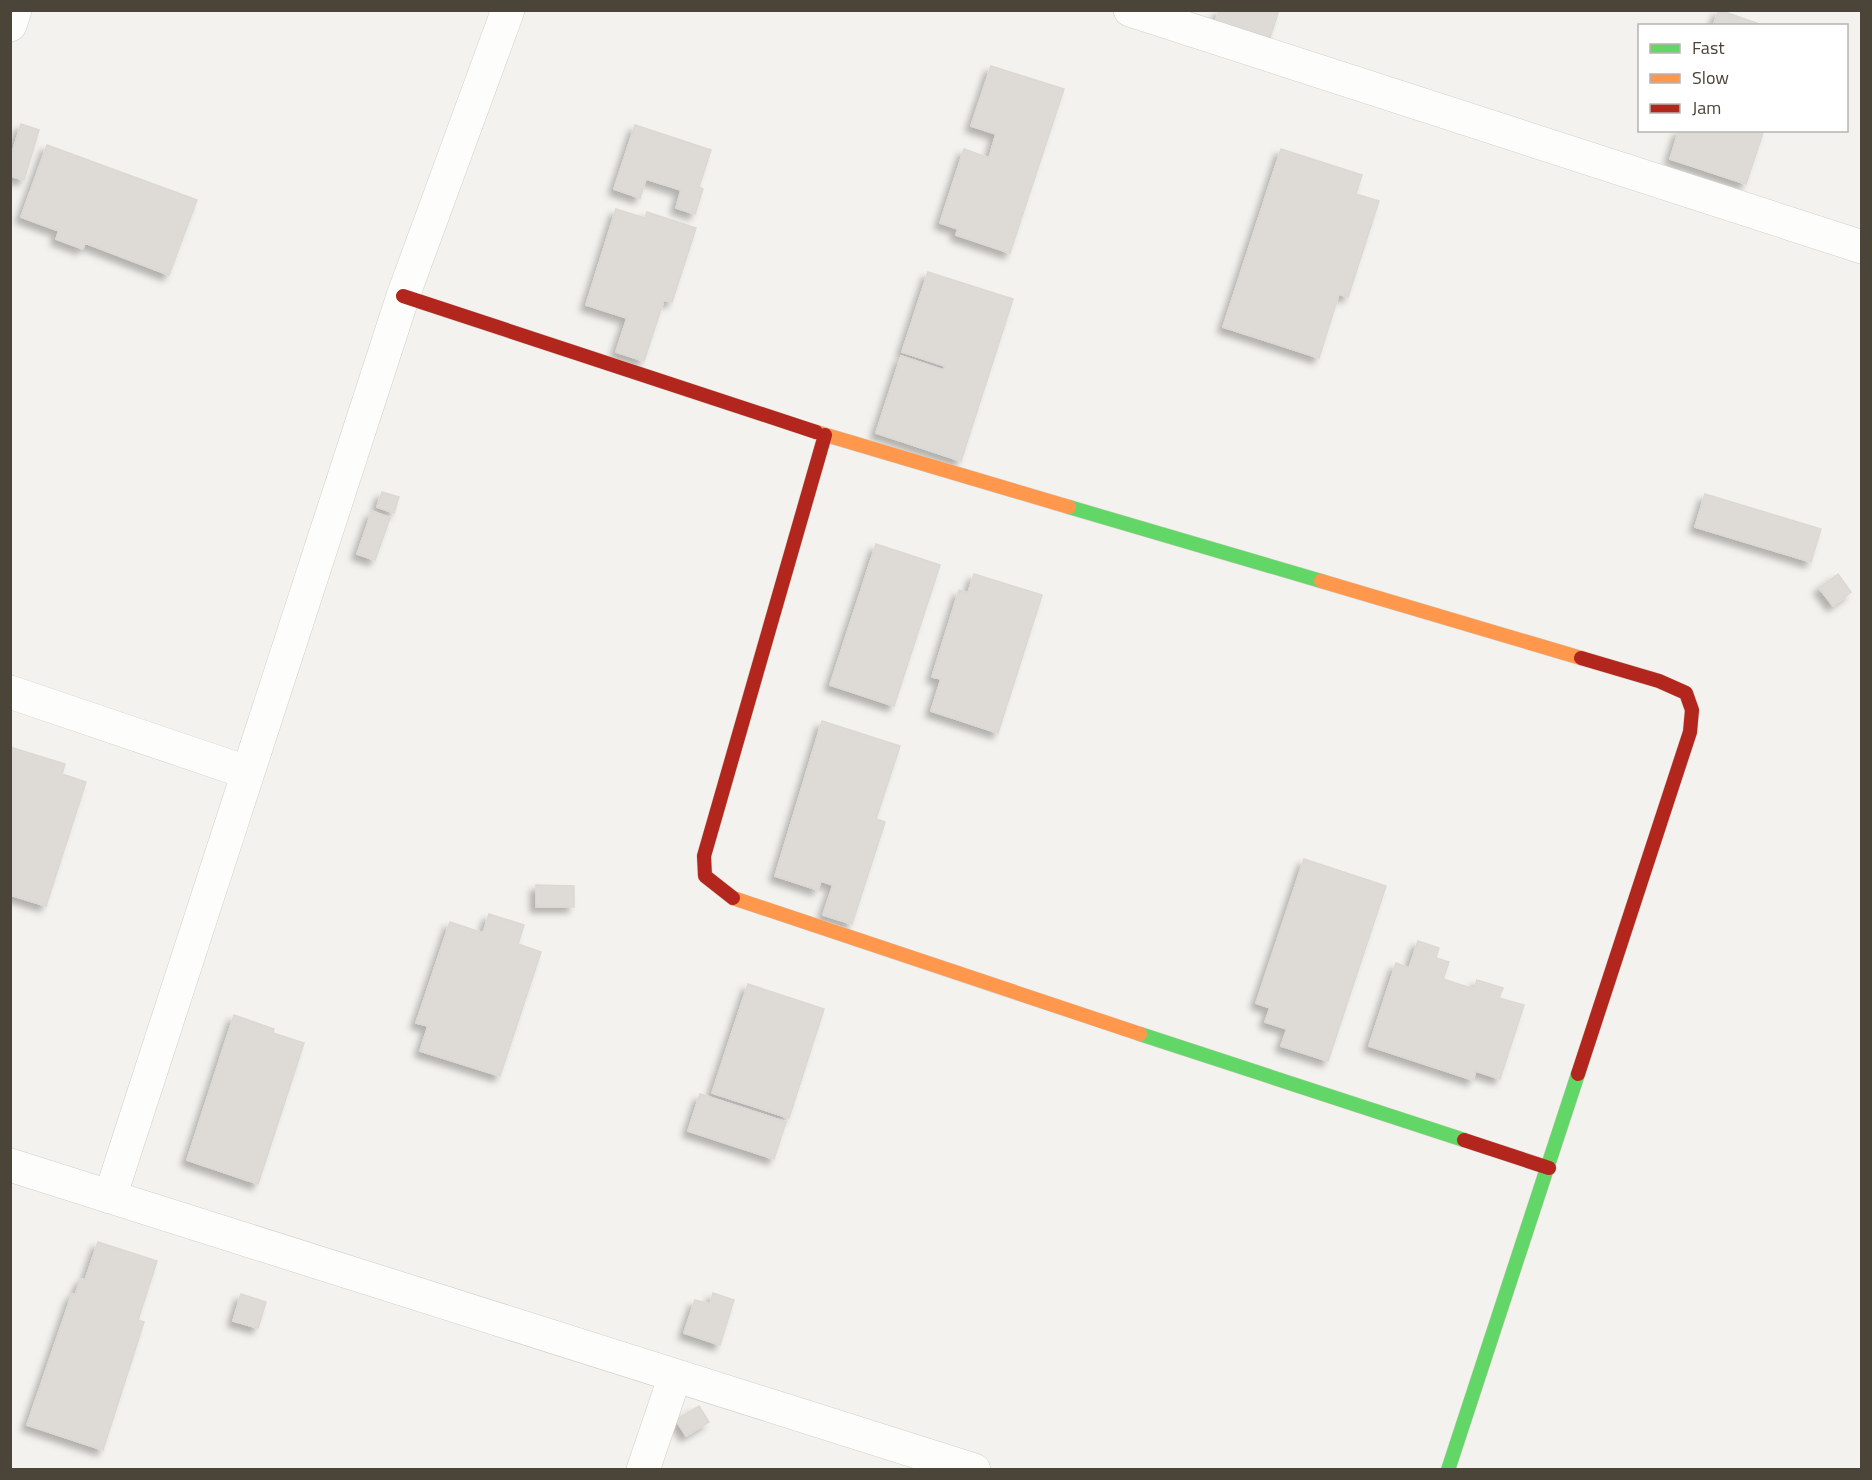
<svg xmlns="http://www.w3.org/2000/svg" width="1872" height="1480" viewBox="0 0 1872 1480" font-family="'Titillium Web',sans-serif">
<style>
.building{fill:#dedbd6;stroke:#dcd9d4;stroke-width:1.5;filter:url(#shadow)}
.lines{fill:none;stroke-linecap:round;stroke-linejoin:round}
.street-casing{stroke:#d2d0cb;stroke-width:34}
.fast-casing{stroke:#d3cfc5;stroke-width:15}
.slow-casing{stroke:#d3cfc5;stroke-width:15}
.jam-casing{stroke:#d3cfc5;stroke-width:15}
.street{stroke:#fdfdfc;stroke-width:33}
.fast{stroke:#63d668;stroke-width:14}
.slow{stroke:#ff974d;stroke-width:14}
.jam{stroke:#b3261e;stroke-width:14}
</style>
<defs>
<filter id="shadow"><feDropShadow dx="-5.5" dy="5.5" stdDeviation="3" flood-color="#0004"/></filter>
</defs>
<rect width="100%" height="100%" fill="#f4f2ee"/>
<!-- building -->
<path class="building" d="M1219,10H1279L1269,41L1215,23Z
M1719,10L1765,26H1713Z
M991,66L1064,89L1010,253L956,235L958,229L940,223L964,149L989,158L996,134L971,126Z
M21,124L39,130L24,180L10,176V160Z
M635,125L711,150L699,187L703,189L695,214L676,208L681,190L646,179L640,198L614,189Z
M1679,130H1764L1746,184L1670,159Z
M47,145L197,200L169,275L85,243L83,249L56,239L59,231L21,217Z
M1281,149L1362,175L1356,194L1379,201L1348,297L1339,294L1319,358L1223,327Z
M616,209L645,218L647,212L696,228L672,302L664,300L644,361L616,352L627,318L586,305Z
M928,272L1013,299L961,461L876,433L901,356L943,370L945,366L902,352Z
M382,492L399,497L394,513L377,507Z
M1705,494L1821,529L1811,562L1695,527Z
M372,511L390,518L375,560L357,554Z
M876,544L940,565L894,706L830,685Z
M974,574L1042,595L998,733L931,711L941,679L932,677L959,590L968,593Z
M1838,574L1851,592L1833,606L1819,588Z
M822,721L900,746L876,819L885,822L852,924L823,915L833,885L821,881L818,890L775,876Z
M10,747L65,764L62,774L86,782L46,906L10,895Z
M1304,859L1386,886L1328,1061L1281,1046L1287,1029L1265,1022L1270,1008L1256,1003Z
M536,885L574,886V907H536Z
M489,914L524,925L518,944L541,952L500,1076L420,1051L428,1026L416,1023L450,922L483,933Z
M1418,941L1439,948L1436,958L1449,962L1443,979L1474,989L1477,980L1503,988L1499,998L1524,1005L1500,1079L1476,1071L1473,1080L1369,1046L1396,963L1409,968Z
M748,984L824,1009L789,1118L712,1093Z
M234,1015L274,1029L273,1033L304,1043L258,1184L187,1160Z
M700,1094L786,1122L774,1159L688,1131Z
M98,1242L157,1261L138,1320L144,1322L103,1450L27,1425L72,1294L75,1295L81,1279L85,1280Z
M713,1293L734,1300L720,1345L684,1333L695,1300L710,1304Z
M241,1294L266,1302L258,1328L233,1321Z
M699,1406L709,1422L686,1436L676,1420Z"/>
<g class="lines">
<!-- street casing -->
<g class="street-casing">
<path id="street" d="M1130,10L1862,247
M10,25L15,10
M10,692L246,772
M10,1165L974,1470
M110,1197L403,296L508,10
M643,1470L675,1376"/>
</g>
<!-- fast casing -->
<g class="fast-casing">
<path id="fast" d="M1069,507L1321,581
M1140,1034L1464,1140
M1448,1470L1578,1074"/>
</g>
<!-- slow casing -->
<g class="slow-casing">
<path id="slow" d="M816,432L1069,507
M1321,581L1581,658
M733,898L1140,1034"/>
</g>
<!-- jam casing -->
<g class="jam-casing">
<path id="jam" d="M403,296L816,432
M733,898L705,876L704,856L825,435
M1578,1074L1690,732L1692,710L1686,693L1659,681L1581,658
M1464,1140L1549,1168"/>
</g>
<!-- street -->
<use href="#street" class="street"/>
<!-- fast -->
<use href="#fast" class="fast"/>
<!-- slow -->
<use href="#slow" class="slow"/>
<!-- jam -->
<use href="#jam" class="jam"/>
</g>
<!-- border -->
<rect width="1872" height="1480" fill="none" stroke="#4b4439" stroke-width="24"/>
<!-- legend -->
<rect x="1638" y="24" width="210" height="108" fill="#ffffff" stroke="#b7b4b0" stroke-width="1.5"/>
<rect x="1650" y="44" width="30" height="9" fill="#63d668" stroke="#b7b4b0" stroke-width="1.5"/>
<text x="1692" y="54" font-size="18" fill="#4b4439">Fast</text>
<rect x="1650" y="74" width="30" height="9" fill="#ff974d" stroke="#b7b4b0" stroke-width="1.5"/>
<text x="1692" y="84" font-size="18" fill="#4b4439">Slow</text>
<rect x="1650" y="104" width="30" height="9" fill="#b3261e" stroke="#b7b4b0" stroke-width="1.5"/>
<text x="1692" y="114" font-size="18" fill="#4b4439">Jam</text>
</svg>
